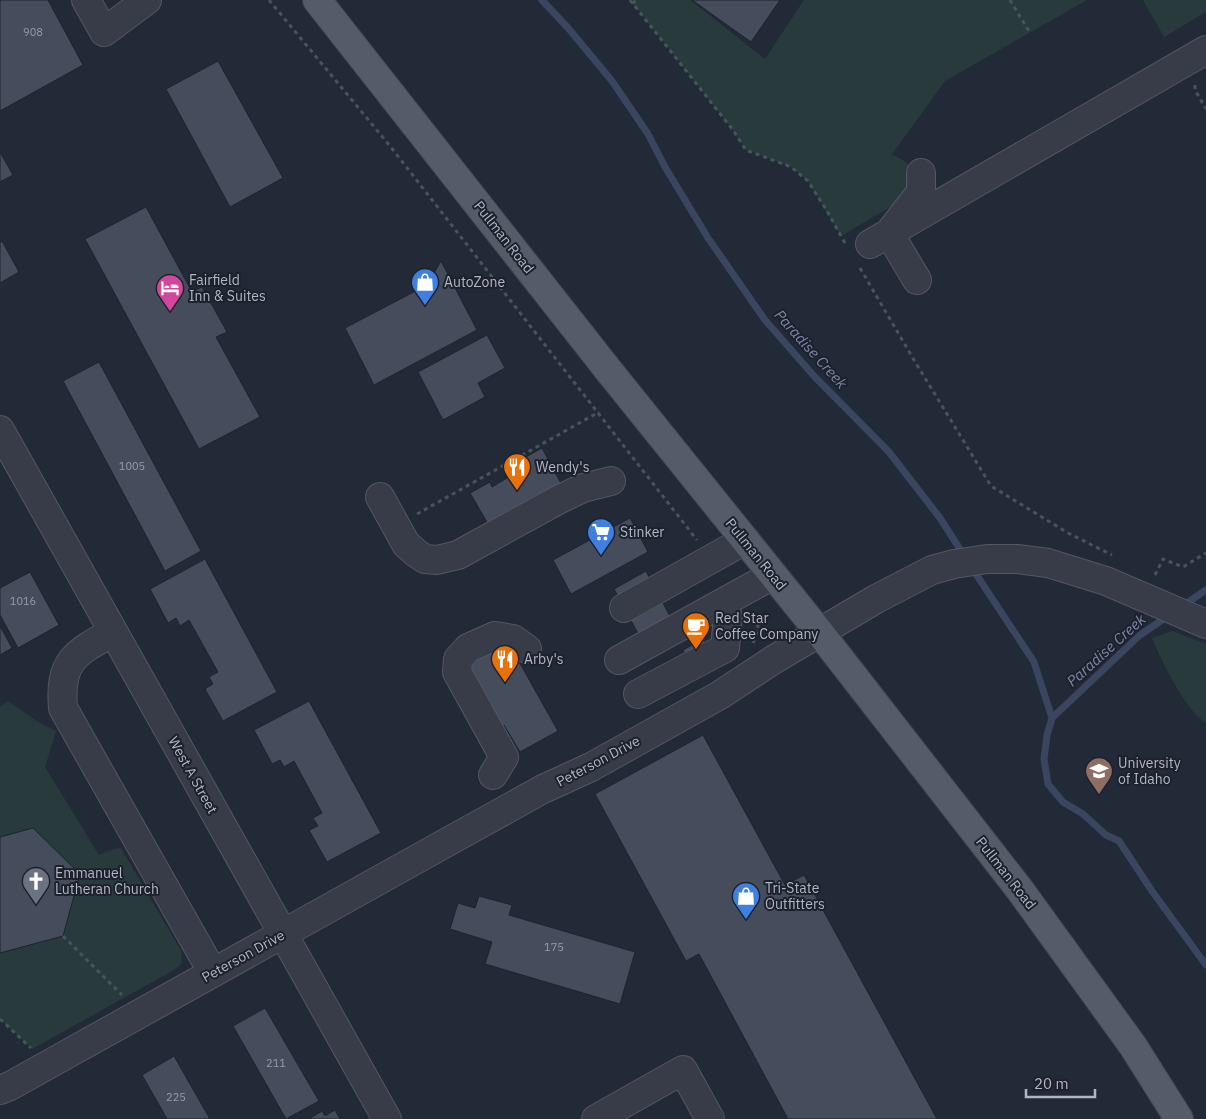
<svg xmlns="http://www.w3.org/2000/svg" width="1206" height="1119" viewBox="0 0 1206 1119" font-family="'IBM Plex Sans',sans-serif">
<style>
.green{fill:#293a3d}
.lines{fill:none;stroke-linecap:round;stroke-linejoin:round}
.stream{stroke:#3a455f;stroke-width:7}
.building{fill:#454c5c;stroke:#1e232f}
.minor-casing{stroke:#525763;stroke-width:30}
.major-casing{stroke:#404551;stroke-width:30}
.path{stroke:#47555a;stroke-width:3;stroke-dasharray:4 4;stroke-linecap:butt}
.minor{stroke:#373c48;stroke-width:28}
.major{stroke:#555b68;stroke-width:28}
.labels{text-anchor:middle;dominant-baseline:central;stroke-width:4;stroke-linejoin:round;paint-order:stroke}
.number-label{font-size:11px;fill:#979caa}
.street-label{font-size:14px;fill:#b2b7c4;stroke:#1c212d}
.poi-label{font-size:14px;fill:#b2b7c4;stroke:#1c212d;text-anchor:start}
.water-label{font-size:15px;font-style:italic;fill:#7c8aaa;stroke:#1c212d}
</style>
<rect width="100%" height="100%" fill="#232a37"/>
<!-- green -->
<path class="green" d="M630,0H690L765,59L804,0H1087L945,81L892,154L909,164L911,183L907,197L841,236L808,181L791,167L746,150L733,130Z
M1143,0H1206V12L1164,37Z
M1172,631L1206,644V723C1184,709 1162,661 1152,638Z
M8,701L38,722L56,731L45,767L99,855L114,849L121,848L181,951L182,963L174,970L32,1049L0,1019V953L63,936L80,874L33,828L0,837V707Z"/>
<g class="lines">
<!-- stream -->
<path class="stream" d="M542,0L569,29L612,81L648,134L665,167L708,238L765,320L814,376L889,452L940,518L965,557
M972,568L1034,662L1052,718
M1181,607L1206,590
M1168,616L1140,635L1052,718L1047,735L1044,759L1048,784L1063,802L1083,814L1106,835L1119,841L1152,891L1206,965"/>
</g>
<!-- building -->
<path class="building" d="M0,0H48L83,65L0,111Z
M692,0H780L751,42Z
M218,61L283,178L230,207L166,89Z
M0,152L13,175L0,182Z
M146,207L192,292L202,287L227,332L216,337L260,417L199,449L85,239Z
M2,241L19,272L0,283V243Z
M441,261L477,330L374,385L345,328L427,285Z
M487,335L505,368L478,383L485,397L443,420L418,372Z
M99,362L201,551L165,571L63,381Z
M542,448L564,489L491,529L470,493L490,482L492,487L507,478L502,470Z
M630,518L648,552L571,594L553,560Z
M205,559L277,692L223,721L205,689L213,684L209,677L218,672L189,620L180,626L176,618L168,623L150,589Z
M646,571L673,622L641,639L614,589Z
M30,572L59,625L18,648L0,615V588Z
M0,626L12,648L0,655Z
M703,639L709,649L688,660L683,650Z
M508,642L558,731L520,752L504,725L486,735L468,664Z
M309,701L381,833L327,862L309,830L318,826L313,818L322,813L294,761L284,767L280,760L272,764L254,730Z
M703,735L785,885L804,875L937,1119H788L699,954L686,961L595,794Z
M33,828L80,874L63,936L0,953V837Z
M479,896L512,905L509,915L635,952L620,1004L485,964L492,942L450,929L458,903L475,908Z
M265,1008L319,1101L286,1119L233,1026Z
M174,1056L210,1119H167L142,1075Z
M335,1110L340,1119H309L322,1111L325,1116Z"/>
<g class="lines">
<!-- minor casing -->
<g class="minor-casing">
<path id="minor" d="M86,0L104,32L147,0
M870,244L1206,50
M917,280L889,233L921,192V173
M0,430L387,1119
M380,497L406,544L416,553L425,559L437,560L458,555L558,500L583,488L611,481
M624,608L745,540
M113,632C75,653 59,661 63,708L213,973
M619,660L773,575
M638,694L725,648L728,617
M493,775L504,757L457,672L458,659L468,648L495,636L513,639L527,649
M0,1090L10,1086L451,840L543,789L591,767L720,695L773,660L876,599L932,570L954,564L987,559H1017L1048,563L1106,581L1206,624
M596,1119L683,1070L710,1119"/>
</g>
<!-- major casing -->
<g class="major-casing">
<path id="major" d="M317,0L609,371L820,633L1020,890L1133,1046L1179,1119"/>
</g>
<!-- path -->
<path class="path" d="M269,0L390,146L697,540
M630,0L733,130L746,150L791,167L808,181L827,211L845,243
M1010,0L1030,33
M632,3L639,0
M1195,85V90L1206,109
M860,268L914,360L991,486L1068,533L1112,555
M417,514L599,412
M1155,575L1163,559L1183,567L1206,553
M753,643C757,632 761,624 754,614
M63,936L122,995
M0,1019L31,1048"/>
<!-- minor -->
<use href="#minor" class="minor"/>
<!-- major -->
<use href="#major" class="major"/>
</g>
<!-- icons -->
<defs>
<g id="shop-pin" transform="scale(1.4375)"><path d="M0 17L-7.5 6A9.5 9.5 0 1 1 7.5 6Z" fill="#3f7fe0" stroke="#1c212d"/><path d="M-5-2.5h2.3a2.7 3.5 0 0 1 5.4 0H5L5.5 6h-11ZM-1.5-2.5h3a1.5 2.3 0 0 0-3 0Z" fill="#fff"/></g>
<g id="hotel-pin" transform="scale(1.4375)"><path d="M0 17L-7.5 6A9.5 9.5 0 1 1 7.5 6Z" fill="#d1479c" stroke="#1c212d"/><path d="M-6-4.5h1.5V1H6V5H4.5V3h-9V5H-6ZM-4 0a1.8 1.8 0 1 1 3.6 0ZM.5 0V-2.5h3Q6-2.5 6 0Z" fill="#fff"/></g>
<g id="restaurant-pin" transform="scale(1.4375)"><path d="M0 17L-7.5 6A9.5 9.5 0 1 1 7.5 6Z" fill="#e8710a" stroke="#1c212d"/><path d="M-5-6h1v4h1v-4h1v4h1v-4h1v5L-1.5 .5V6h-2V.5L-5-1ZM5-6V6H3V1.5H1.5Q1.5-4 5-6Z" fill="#fff"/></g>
<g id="supermarket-pin" transform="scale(1.4375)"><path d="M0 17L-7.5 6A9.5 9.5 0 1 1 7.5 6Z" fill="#3f7fe0" stroke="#1c212d"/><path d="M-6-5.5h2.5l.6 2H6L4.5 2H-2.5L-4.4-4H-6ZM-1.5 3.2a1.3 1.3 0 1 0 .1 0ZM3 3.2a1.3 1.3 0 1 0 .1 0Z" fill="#fff"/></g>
<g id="cafe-pin" transform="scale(1.4375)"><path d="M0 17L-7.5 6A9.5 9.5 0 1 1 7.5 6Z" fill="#e8710a" stroke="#1c212d"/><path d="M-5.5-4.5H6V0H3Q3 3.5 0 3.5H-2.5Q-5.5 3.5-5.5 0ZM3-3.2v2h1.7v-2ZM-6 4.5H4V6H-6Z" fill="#fff"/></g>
<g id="university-pin" transform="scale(1.4375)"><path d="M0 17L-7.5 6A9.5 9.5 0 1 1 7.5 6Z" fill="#8d6e63" stroke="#1c212d"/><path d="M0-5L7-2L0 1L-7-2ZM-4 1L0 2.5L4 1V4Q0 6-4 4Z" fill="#fff"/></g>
<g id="church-pin" transform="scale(1.4375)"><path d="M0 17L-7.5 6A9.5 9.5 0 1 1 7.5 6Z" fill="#6b7280" stroke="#1c212d"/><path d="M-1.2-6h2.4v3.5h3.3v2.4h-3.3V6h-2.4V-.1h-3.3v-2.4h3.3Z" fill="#fff"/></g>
</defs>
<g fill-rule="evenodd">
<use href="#shop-pin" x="425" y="282"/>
<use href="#hotel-pin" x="170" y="288"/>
<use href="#restaurant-pin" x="517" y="467"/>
<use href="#supermarket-pin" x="601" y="532"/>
<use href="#cafe-pin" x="696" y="626"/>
<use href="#restaurant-pin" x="505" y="659"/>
<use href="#university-pin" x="1099" y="771"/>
<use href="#church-pin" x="36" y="881"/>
<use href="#shop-pin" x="746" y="896"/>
</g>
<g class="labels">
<!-- number labels -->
<g class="number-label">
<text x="33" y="32">908</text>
<text x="132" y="466">1005</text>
<text x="23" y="601">1016</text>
<text x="554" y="947">175</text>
<text x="276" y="1063">211</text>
<text x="176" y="1097">225</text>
</g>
<!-- street labels -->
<g class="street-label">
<text transform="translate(504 237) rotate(52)">Pullman Road</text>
<text transform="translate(756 554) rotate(51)">Pullman Road</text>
<text transform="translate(598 761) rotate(-28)">Peterson Drive</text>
<text transform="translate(193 775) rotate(61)">West A Street</text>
<text transform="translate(1006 873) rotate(52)">Pullman Road</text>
<text transform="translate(243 956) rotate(-29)">Peterson Drive</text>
</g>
<!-- poi labels -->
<g class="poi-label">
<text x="189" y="280">Fairfield<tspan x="189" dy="16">Inn &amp; Suites</tspan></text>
<text x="444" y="282">AutoZone</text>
<text x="536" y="467">Wendy's</text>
<text x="620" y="532">Stinker</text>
<text x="715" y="618">Red Star<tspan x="715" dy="16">Coffee Company</tspan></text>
<text x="524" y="659">Arby's</text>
<text x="1118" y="763">University<tspan x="1118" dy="16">of Idaho</tspan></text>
<text x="55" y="873">Emmanuel<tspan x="55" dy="16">Lutheran Church</tspan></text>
<text x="765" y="888">Tri-State<tspan x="765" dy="16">Outfitters</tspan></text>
</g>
<!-- water labels -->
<g class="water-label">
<text transform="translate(811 349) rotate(48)">Paradise Creek</text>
<text transform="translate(1106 650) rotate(-42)">Paradise Creek</text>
</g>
</g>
<!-- scale -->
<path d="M1026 1089v8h69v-8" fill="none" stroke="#b2b7c4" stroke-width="2.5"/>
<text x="1034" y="1089" font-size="15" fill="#b2b7c4" stroke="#1c212d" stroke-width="4" paint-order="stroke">20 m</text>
</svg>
